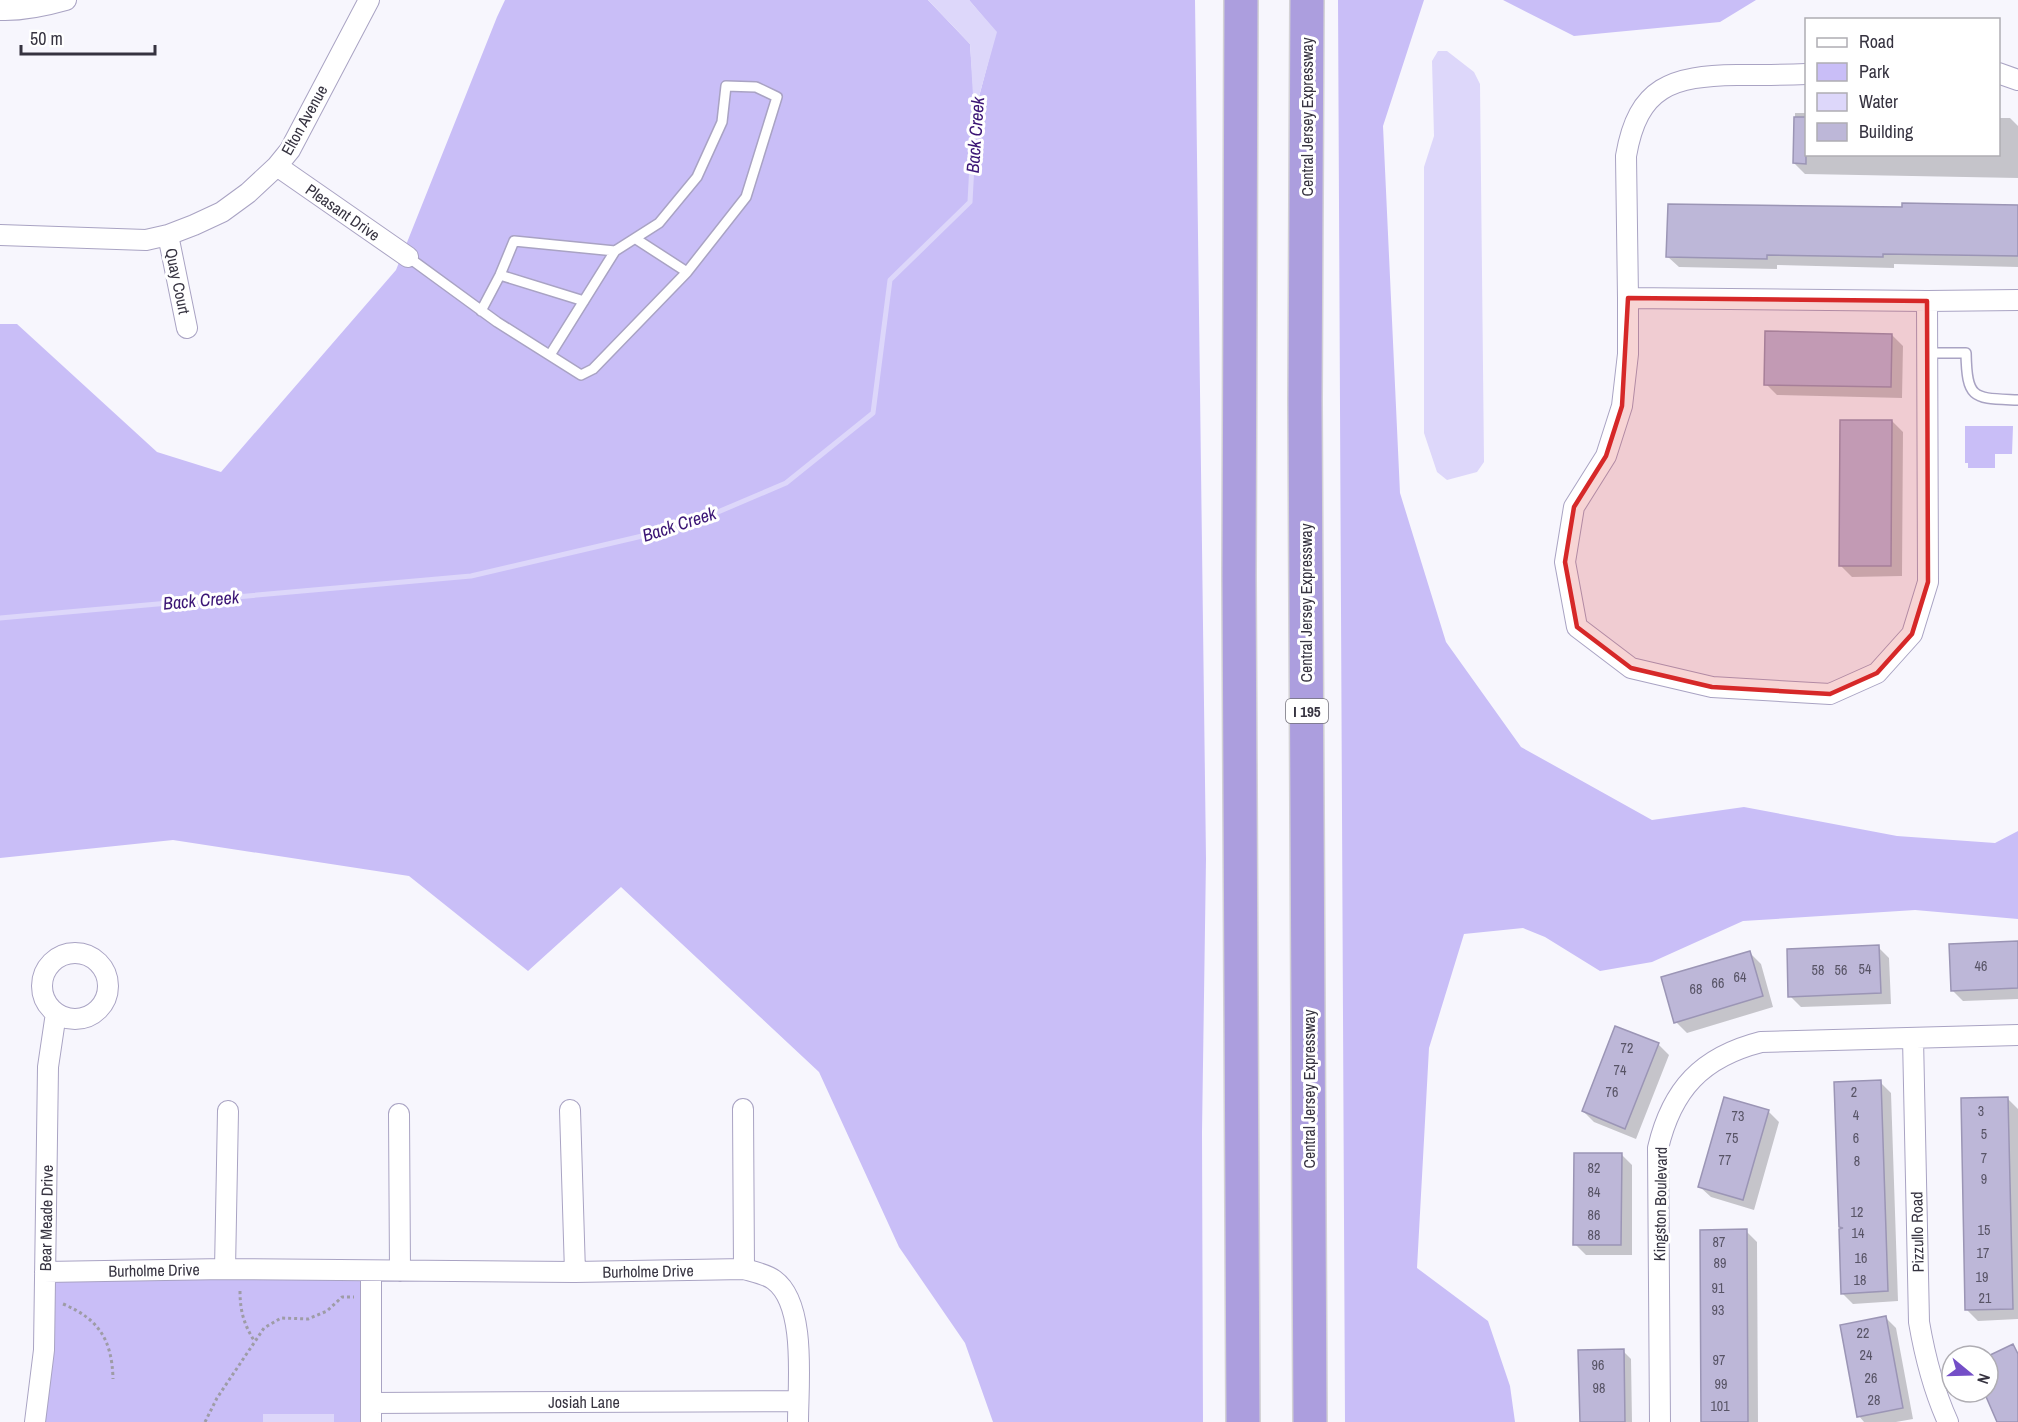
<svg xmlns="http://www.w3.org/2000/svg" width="2018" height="1422" viewBox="0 0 2018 1422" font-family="'Archivo Narrow',sans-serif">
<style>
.green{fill:#c9bef7}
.water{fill:#ddd7fa}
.shadow{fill:#0003}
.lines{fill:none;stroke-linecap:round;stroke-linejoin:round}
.stream{stroke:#ddd7fa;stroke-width:5}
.building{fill:#bdb7d8;stroke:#9b95b5;stroke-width:1.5}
.lane-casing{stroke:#a9a3c3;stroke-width:12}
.street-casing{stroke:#a9a3c3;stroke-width:22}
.highway-casing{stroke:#d3d2d5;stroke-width:36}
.path{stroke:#9e9ca6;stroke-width:3;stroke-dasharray:3 3;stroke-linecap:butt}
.lane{stroke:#fff;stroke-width:9}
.street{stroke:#fff;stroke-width:20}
.highway{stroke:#ac9ede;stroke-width:33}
.marked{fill:#d62828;fill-opacity:0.2;stroke:#d62828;stroke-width:4.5;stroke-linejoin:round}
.labels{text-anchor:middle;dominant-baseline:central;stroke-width:6;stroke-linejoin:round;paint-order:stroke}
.number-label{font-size:14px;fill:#585466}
.shield{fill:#fff;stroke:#727079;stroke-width:1.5}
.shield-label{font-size:15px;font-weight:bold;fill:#363340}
.street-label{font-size:16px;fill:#363340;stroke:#fff}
.water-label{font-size:18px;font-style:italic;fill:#3b1575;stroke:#fff}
</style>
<rect width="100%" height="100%" fill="#f7f6fd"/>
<!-- green -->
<path class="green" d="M505,0H928L970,44L975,112L996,32L969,0H1195L1206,859L1202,1133L1203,1422H993L965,1343L899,1247L819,1072L621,887L528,971L409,876L173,840L0,858V324H17L157,452L221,472L396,270L497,17Z
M1338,0H1424L1383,126L1400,493L1446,642L1521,747L1652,820L1744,807L1897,836L1995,843L2018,831V919L1915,910L1743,921L1652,962L1600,971L1545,937L1523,928L1464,934L1429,1048L1417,1268L1488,1321L1510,1386L1515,1422H1345Z
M1503,0H1756L1720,22L1574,36Z
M1965,426H2013L2012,454H1995V468H1968V463H1965Z
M371,1271V1422H27L45,1272Z"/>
<!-- water -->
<path class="water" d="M928,0H969L997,32L974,114L970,44Z
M1438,51H1447L1474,72L1480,84L1484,462L1477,472L1447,480L1437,472L1424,433V167L1434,136L1432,61Z
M263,1414H334V1422H263Z"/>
<!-- shadow -->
<path class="shadow" d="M1795,113H1806V154H1998V118H2010L2018,126V178L1805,174L1794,163Z
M2018,206V267L1894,264V268L1777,265V269L1679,267L1668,257L1904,208Z
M1892,335L1903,346L1902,398L1777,395L1766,384Z
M1892,421L1903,432L1902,576L1852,577L1841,566Z
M2018,943V999L1963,1001L1952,990Z
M1878,947L1889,958L1891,1004L1801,1007L1790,996Z
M1750,953L1761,964L1773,1007L1687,1033L1676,1022Z
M1658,1044L1669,1055L1636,1139L1594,1122L1583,1111Z
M1880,1082L1891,1093L1898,1301L1853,1304L1842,1293L1844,1230L1840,1227Z
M2007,1098L2018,1109V1319L1978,1321L1967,1310Z
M1768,1111L1779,1122L1754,1210L1711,1197L1700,1187Z
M1621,1154L1632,1165V1255H1586L1575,1244Z
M1746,1231L1757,1242L1758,1422H1703Z
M1885,1317L1896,1328L1913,1419L1896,1422H1864L1859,1416Z
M1623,1351L1631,1359L1632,1422H1581Z"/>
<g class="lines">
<!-- stream -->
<path class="stream" d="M0,618L471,576L685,526L786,483L873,413L890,280L970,202L975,107"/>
</g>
<!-- building -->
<path class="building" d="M1794,117H1806V164L1793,163Z
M1902,203L2018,205V256L1883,254V257L1767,255V259L1666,257L1668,204L1902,207Z
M1765,331L1892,334L1891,387L1764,385Z
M1840,420H1892L1891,566H1839Z
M2018,941V988L1951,991L1949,944Z
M1879,945L1881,993L1788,997L1787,949Z
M1750,951L1763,996L1674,1023L1661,977Z
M1615,1026L1659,1043L1625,1129L1582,1111Z
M1881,1080L1888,1291L1841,1294L1839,1229L1843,1228L1839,1227L1834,1082Z
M1724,1097L1769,1110L1743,1200L1698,1187Z
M2008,1097L2013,1309L1965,1310L1961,1098Z
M1574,1153H1622L1621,1245H1573Z
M1747,1229L1748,1422H1701L1700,1230Z
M1886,1316L1903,1408L1857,1417L1840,1325Z
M2013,1344L2018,1354V1422H1997L1984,1392H1988V1356Z
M1624,1349L1625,1422H1580L1578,1350Z"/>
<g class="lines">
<!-- lane casing -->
<g class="lane-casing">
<path id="lane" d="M636,239L687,272
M408,257L497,322L581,375L593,369L687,272L746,197L777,97L756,87L726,86L722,122L697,177L659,223L615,251L514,241L500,275L481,311
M500,275L584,301
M1927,353H1966C1967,401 1974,398 2018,400
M550,355L615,251"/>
</g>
<!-- street casing -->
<g class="street-casing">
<path id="street" d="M0,10C23,11 45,6 66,0
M1998,73L2018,80
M1806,74C1783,75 1760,75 1737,75C1672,76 1638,86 1626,156L1628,298L1927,301L2018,300
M277,166L408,257
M0,235L146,240L168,235L194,225L222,212L248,193L277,166L290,150L369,0
M168,235L187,328
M1628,298V354L1622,406L1606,456L1574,507L1565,562L1577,627L1631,668L1712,687L1830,694L1877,673L1912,634L1928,582L1927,301
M42 986a33 33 0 1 1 66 0a33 33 0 1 1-66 0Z
M1913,1038L1919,1322C1925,1357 1933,1389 1948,1422
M743,1109L744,1269
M570,1110L575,1272
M399,1114L400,1271
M225,1269L228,1111
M371,1271V1422
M45,1272L225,1269L575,1272L744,1269C755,1272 766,1274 774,1280C807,1304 798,1385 798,1422
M371,1403L798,1401
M35,1422L44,1350L48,1067L56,1013
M1660,1422L1658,1148C1672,1089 1702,1057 1761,1042L2018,1035"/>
</g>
<!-- highway casing -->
<g class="highway-casing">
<path id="highway" d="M1241,0L1239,577L1243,1422
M1307,0L1305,401L1310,1422"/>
</g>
<!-- path -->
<path class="path" d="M240,1291C240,1311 244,1325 255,1342
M63,1304C99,1319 112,1340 113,1379
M205,1422L217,1398L264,1328L281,1318L308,1319L327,1311L342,1297H354"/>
<!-- lane -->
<use href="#lane" class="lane"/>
<!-- street -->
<use href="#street" class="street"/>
<!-- highway -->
<use href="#highway" class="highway"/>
</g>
<!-- marked area -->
<path class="marked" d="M1628,298L1927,301L1928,582L1912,634L1877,673L1830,694L1712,687L1631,668L1577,627L1565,562L1574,507L1606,456L1622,406Z"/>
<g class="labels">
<!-- number labels -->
<g class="number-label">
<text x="1981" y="966">46</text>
<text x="1865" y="969">54</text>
<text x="1818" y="970">58</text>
<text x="1841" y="970">56</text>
<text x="1740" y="977">64</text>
<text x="1718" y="983">66</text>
<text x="1696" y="989">68</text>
<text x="1627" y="1048">72</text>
<text x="1620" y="1070">74</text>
<text x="1612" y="1092">76</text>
<text x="1854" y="1092">2</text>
<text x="1981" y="1111">3</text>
<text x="1856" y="1115">4</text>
<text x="1738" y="1116">73</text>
<text x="1984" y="1134">5</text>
<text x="1732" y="1138">75</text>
<text x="1856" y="1138">6</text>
<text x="1984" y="1158">7</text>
<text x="1725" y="1160">77</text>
<text x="1857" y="1161">8</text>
<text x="1594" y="1168">82</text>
<text x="1984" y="1179">9</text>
<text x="1594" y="1192">84</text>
<text x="1857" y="1212">12</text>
<text x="1594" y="1215">86</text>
<text x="1984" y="1230">15</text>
<text x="1858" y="1233">14</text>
<text x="1594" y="1235">88</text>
<text x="1719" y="1242">87</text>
<text x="1983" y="1253">17</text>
<text x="1861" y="1258">16</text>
<text x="1720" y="1263">89</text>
<text x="1982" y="1277">19</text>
<text x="1860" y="1280">18</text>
<text x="1718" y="1288">91</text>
<text x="1985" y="1298">21</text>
<text x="1718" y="1310">93</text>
<text x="1863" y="1333">22</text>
<text x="1866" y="1355">24</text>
<text x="1719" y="1360">97</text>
<text x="1598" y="1365">96</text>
<text x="1871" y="1378">26</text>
<text x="1721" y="1384">99</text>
<text x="1599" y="1388">98</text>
<text x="1874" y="1400">28</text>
<text x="1720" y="1406">101</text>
</g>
<!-- shield labels -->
<rect class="shield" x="1286" y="699" width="42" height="24" rx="4.5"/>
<g class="shield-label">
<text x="1307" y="711">I 195</text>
</g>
<!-- street labels -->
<g class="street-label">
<text transform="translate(1307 117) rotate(-90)">Central Jersey Expressway</text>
<text transform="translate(304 120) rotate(-61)">Elton Avenue</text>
<text transform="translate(343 212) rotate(35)">Pleasant Drive</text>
<text transform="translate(178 281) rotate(78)">Quay Court</text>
<text transform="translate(1306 603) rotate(-90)">Central Jersey Expressway</text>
<text transform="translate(1309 1089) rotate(-90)">Central Jersey Expressway</text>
<text transform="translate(1660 1204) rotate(-89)">Kingston Boulevard</text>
<text transform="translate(46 1218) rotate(-89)">Bear Meade Drive</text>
<text transform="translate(1917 1232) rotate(-91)">Pizzullo Road</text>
<text transform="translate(154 1270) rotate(-1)">Burholme Drive</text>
<text transform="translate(648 1271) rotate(-1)">Burholme Drive</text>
<text x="584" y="1402">Josiah Lane</text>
</g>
<!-- water labels -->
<g class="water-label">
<text transform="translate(975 135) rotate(-86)">Back Creek</text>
<text transform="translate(679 524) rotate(-18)">Back Creek</text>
<text transform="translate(201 600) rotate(-5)">Back Creek</text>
</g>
</g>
<!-- legend -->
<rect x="1805" y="18" width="195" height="138" fill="#ffffff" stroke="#afadb3" stroke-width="1.5"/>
<rect x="1817" y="38" width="30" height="9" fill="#ffffff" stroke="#afadb3" stroke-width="1.5"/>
<text x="1859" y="48" font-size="18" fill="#363340">Road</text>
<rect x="1817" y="63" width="30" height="18" fill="#c9bef7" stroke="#afadb3" stroke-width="1.5"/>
<text x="1859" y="78" font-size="18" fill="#363340">Park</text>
<rect x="1817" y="93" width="30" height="18" fill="#ddd7fa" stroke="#afadb3" stroke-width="1.5"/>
<text x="1859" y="108" font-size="18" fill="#363340">Water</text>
<rect x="1817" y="123" width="30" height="18" fill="#bdb7d8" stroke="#afadb3" stroke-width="1.5"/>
<text x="1859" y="138" font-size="18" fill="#363340">Building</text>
<!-- north arrow -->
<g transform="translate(1970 1374) rotate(109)"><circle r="28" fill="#ffffff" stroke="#afadb3" stroke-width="1.5"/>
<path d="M0-4.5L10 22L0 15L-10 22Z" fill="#744ec7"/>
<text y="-9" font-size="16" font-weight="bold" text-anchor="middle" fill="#363340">N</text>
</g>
<!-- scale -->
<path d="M21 45v9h134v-9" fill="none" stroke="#363340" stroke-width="3"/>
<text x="30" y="45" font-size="18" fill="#363340" stroke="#ffffff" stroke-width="4.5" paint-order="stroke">50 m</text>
</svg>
